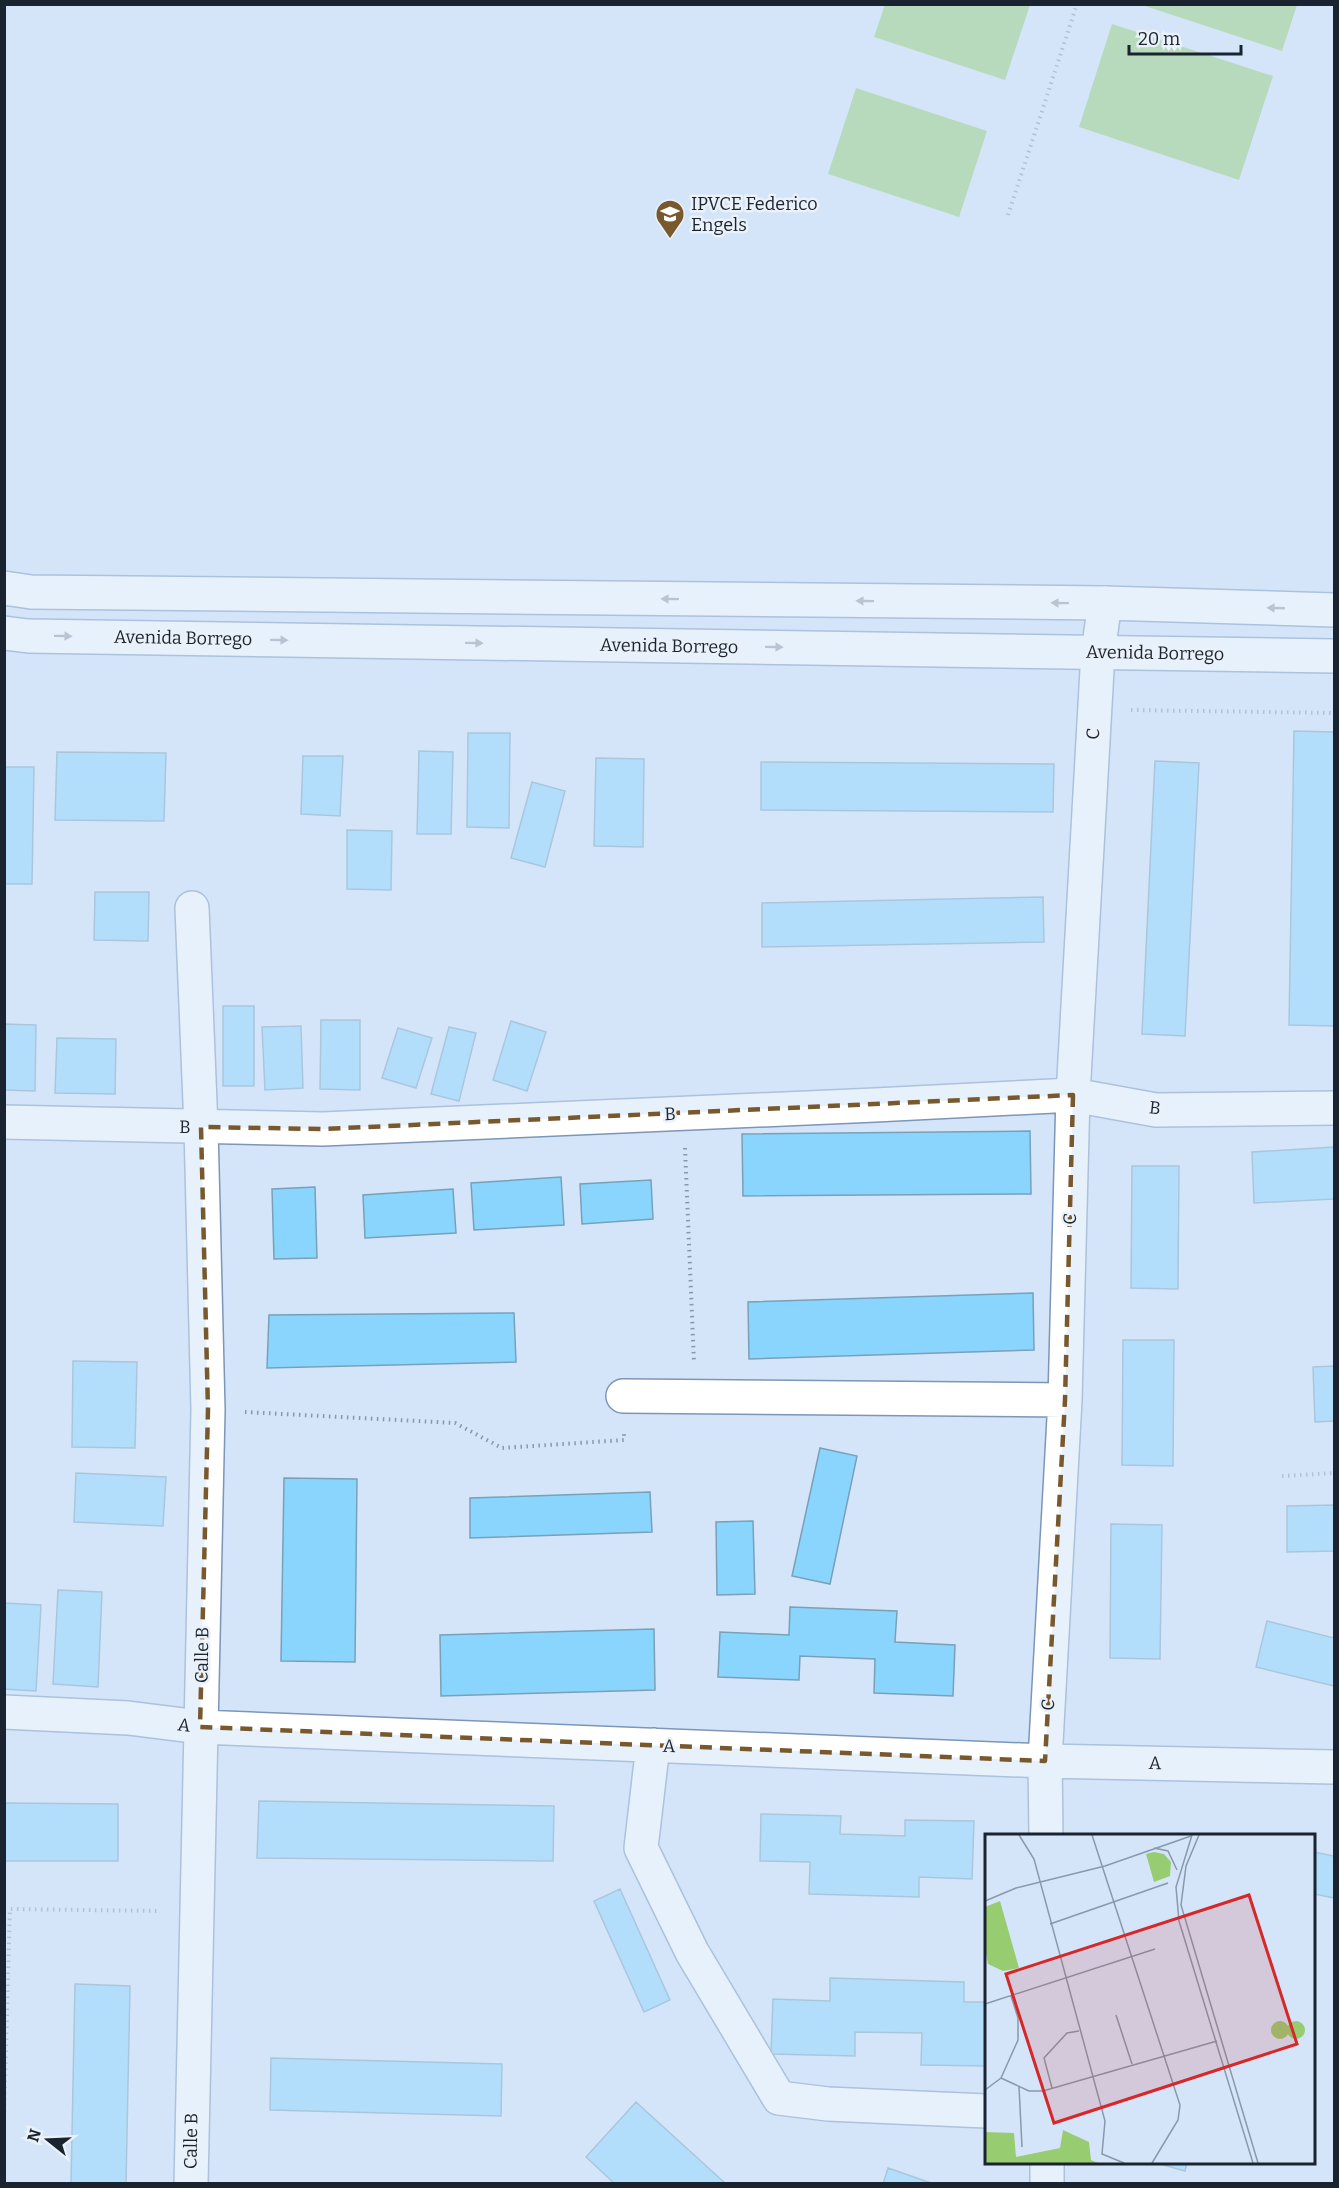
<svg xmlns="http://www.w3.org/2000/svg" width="1339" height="2188" viewBox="0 0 1339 2188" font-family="Bitter,serif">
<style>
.grass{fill:#97cc71}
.building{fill:#8ad5fe;stroke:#78a1b8;stroke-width:1.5}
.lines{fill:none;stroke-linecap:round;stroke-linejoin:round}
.minor-casing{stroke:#7c96b6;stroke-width:36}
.major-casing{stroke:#7c96b6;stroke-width:36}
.path{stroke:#8997a9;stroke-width:4;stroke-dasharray:1.5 4.5;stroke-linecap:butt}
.minor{stroke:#fff;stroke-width:33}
.major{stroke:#fff;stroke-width:33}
.oneway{fill:#989ca2}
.marked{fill:none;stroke:#78592e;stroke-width:4.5;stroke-dasharray:12 8;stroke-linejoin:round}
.labels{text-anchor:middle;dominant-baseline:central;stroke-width:5;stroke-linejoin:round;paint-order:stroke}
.poi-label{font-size:18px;fill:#1a2431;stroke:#ebf1f8;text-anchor:start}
.street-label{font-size:18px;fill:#1a2431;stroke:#ebf1f8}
.inset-road{fill:none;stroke:#8a98aa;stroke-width:1.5}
.view{fill:#d62828;fill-opacity:0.15;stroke:#d62828;stroke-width:3}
.inset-edge{fill:none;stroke:#1a2431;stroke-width:3}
</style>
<rect width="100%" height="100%" fill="#d4e5fa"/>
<!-- grass -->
<path class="grass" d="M885,4H1030V5L1005,80L874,37Z
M1142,5H1297L1282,51Z
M1112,24L1273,76L1239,180L1079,127Z
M856,88L987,131L959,217L828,174Z"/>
<!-- building -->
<path class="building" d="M1294,731L1334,732V1026L1289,1025Z
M468,733H510L509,828L467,827Z
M419,751L453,752L451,834H417Z
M57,752L166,753L164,821L55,820Z
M303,756H343L340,816L301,814Z
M596,758L644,759L643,847L594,846Z
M1155,761L1199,763L1185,1036L1142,1034Z
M761,762L1054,764L1053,812L761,810Z
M4,767H34L32,884H4Z
M532,782L565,791L545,867L511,858Z
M347,830L392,831L391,890L347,889Z
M95,892H149L148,941L94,940Z
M1043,897L1044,942L762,947V903Z
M223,1006H254V1086H223Z
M321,1020H360V1090L320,1089Z
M511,1021L546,1032L527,1091L493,1080Z
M4,1024L36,1025L35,1091L4,1090Z
M301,1026L303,1088L265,1090L262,1027Z
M449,1027L476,1033L459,1101L431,1094Z
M398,1028L432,1038L416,1088L382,1078Z
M57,1038L116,1039L115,1094L55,1093Z
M1030,1131L1031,1194L743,1196L742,1134Z
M1334,1147V1199L1254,1203L1252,1152Z
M1132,1166H1179L1178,1289L1131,1288Z
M561,1177L564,1225L474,1230L471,1183Z
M651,1180L653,1219L582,1224L580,1184Z
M315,1187L317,1258L274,1259L272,1189Z
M453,1189L456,1233L365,1238L363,1195Z
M1033,1293L1034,1350L749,1359L748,1302Z
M514,1313L516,1362L267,1368L269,1315Z
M1123,1340H1174L1173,1466L1122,1465Z
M73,1361L137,1362L135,1448L72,1447Z
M1334,1366V1421L1315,1422L1313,1367Z
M820,1448L857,1456L830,1584L792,1576Z
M76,1473L166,1477L163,1526L74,1522Z
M284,1478L357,1479L355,1662L281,1661Z
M650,1492L652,1532L470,1538V1498Z
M1334,1505V1551L1287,1552V1506Z
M753,1521L755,1594L717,1595L716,1522Z
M1111,1524L1162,1525L1160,1659L1110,1658Z
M58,1590L102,1592L98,1687L53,1684Z
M4,1603L41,1605L36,1691L4,1689Z
M790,1607L897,1611L895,1642L955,1645L953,1696L874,1693L875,1659L800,1656L799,1680L718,1677L720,1632L789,1635Z
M1267,1621L1334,1638V1686L1256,1667Z
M654,1629L655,1690L441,1696L440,1635Z
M259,1801L554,1806L553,1861L257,1858Z
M4,1803L118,1804V1861H4Z
M761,1814L841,1816L840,1834L905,1836V1820L974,1821L972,1879L919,1877V1897L809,1894L810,1862L760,1861Z
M1314,1852L1334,1856V1898L1314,1894Z
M620,1889L670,2000L644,2012L594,1901Z
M830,1978L964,1982V2002H986V2066L921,2065L922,2033L855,2032V2056L771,2054L773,1999L830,2001Z
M75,1984L130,1986L126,2184H71Z
M271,2058L502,2064L501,2116L270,2110Z
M636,2102L726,2184H615L586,2157Z
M1153,2162H1187L1185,2171Z
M888,2168L934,2184H883Z"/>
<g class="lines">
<!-- minor casing -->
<g class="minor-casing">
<path id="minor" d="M4,1122L323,1129L875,1105L1073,1095L1156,1110L1334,1108
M623,1396L1065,1400
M4,1712L128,1718L200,1727L1045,1761L1334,1767
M653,1745L641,1848L692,1952L779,2098L828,2104L986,2111
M1046,1836L1045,1761L1065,1400L1073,1095L1098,652L1105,603
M1047,2162V2184
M191,2184L208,1410L201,1127L192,908"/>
</g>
<!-- major casing -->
<g class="major-casing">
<path id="major" d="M4,588L31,592L1105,603L1334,610
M4,633L28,636L1334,656"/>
</g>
<!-- path -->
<path class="path" d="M1008,215L1077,4
M1131,710L1334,713
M685,1148L694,1363
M245,1412L455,1423L502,1448L624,1440V1431
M1282,1476L1334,1473
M4,2118L10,1909L160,1911"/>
<!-- minor -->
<use href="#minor" class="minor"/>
<!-- major -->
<use href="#major" class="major"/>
</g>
<!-- one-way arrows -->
<defs><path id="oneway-solid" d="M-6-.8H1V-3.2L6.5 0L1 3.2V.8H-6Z" transform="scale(1.5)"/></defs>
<g class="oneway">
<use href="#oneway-solid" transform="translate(670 599) rotate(-179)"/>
<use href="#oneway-solid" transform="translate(865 601) rotate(-179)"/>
<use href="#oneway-solid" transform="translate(1060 603) rotate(-179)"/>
<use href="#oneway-solid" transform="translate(1276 608) rotate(-178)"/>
<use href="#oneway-solid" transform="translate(63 636) rotate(1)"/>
<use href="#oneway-solid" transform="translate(279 640) rotate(1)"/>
<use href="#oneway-solid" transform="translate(474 643) rotate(1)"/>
<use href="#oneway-solid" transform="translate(774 647) rotate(1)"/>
</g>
<!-- marked area -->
<path d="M0 0H1339V2188H0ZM1073,1095L1065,1400L1045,1761L200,1727L208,1410L201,1127L323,1129Z" fill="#d4e5fa" fill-opacity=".55" fill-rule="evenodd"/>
<path class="marked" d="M1073,1095L1065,1400L1045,1761L200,1727L208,1410L201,1127L323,1129Z"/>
<!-- icons -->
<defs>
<g id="school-pin" transform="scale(1.5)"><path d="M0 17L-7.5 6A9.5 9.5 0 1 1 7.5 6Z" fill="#78592e" stroke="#ebf1f8"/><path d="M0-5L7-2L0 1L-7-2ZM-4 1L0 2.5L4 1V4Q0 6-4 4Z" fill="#fff"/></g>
</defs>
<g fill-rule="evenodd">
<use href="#school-pin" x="670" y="214"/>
</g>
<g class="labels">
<!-- poi labels -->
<g class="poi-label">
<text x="691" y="204">IPVCE Federico<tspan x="691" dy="21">Engels</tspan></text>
</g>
<!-- street labels -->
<g class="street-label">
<text transform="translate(183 638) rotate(1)">Avenida Borrego</text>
<text transform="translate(669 646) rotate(1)">Avenida Borrego</text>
<text transform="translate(1155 653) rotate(1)">Avenida Borrego</text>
<text transform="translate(1093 734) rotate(-87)">C</text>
<text transform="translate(1155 1108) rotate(6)">B</text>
<text transform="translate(670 1114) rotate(-2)">B</text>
<text transform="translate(185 1127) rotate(1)">B</text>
<text transform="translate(1070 1219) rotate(-88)">C</text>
<text transform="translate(202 1655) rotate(-89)">Calle B</text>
<text transform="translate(1048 1705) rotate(-87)">C</text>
<text transform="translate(184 1725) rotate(7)">A</text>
<text transform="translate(669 1746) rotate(2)">A</text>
<text transform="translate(1155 1763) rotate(1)">A</text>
<text transform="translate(191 2141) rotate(-89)">Calle B</text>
</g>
</g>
<!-- overview -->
<g transform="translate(985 1834)">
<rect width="330" height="330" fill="#d4e5fa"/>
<path d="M169,18L179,20L186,28L185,42L169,48L161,20ZM286 196a9 9 0 1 1 18 0a9 9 0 1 1-18 0ZM302 196a9 9 0 1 1 18 0a9 9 0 1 1-18 0ZM78,296L104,308L106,326L113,329H0V298L29,299L31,323L75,314Z" fill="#97cc71"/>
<path d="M15,67L34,134L18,137L3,130L0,113V73Z" fill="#97cc71"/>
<path class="inset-road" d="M34,1L49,25L120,287L117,320L139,329M107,1L195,271L193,286L167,329M207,1L191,53L194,87L268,329M214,1L201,32L196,71L273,329M169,14L183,17L192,36M0,67L31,54L120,32L206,2M65,90L183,49M0,170L170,115M131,181L147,230M16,244L44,257H58L232,207M34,253L37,313M67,254L59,224L82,199L94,197M0,256L16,244L33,206V184L26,162"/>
<path class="view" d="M264,61L312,210L69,289L21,140Z"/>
<rect width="330" height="330" class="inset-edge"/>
</g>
<!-- border -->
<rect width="1339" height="2188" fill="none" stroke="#1a2431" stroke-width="12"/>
<!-- north arrow -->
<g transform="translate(48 2140) rotate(288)" stroke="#ebf1f8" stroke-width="4.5" paint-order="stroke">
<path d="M0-4.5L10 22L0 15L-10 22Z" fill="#1a2431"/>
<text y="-9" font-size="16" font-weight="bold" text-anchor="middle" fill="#1a2431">N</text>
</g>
<!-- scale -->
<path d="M1129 45v9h112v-9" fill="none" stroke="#1a2431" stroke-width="3"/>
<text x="1138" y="45" font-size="18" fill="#1a2431" stroke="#ebf1f8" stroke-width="4.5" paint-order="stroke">20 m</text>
</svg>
